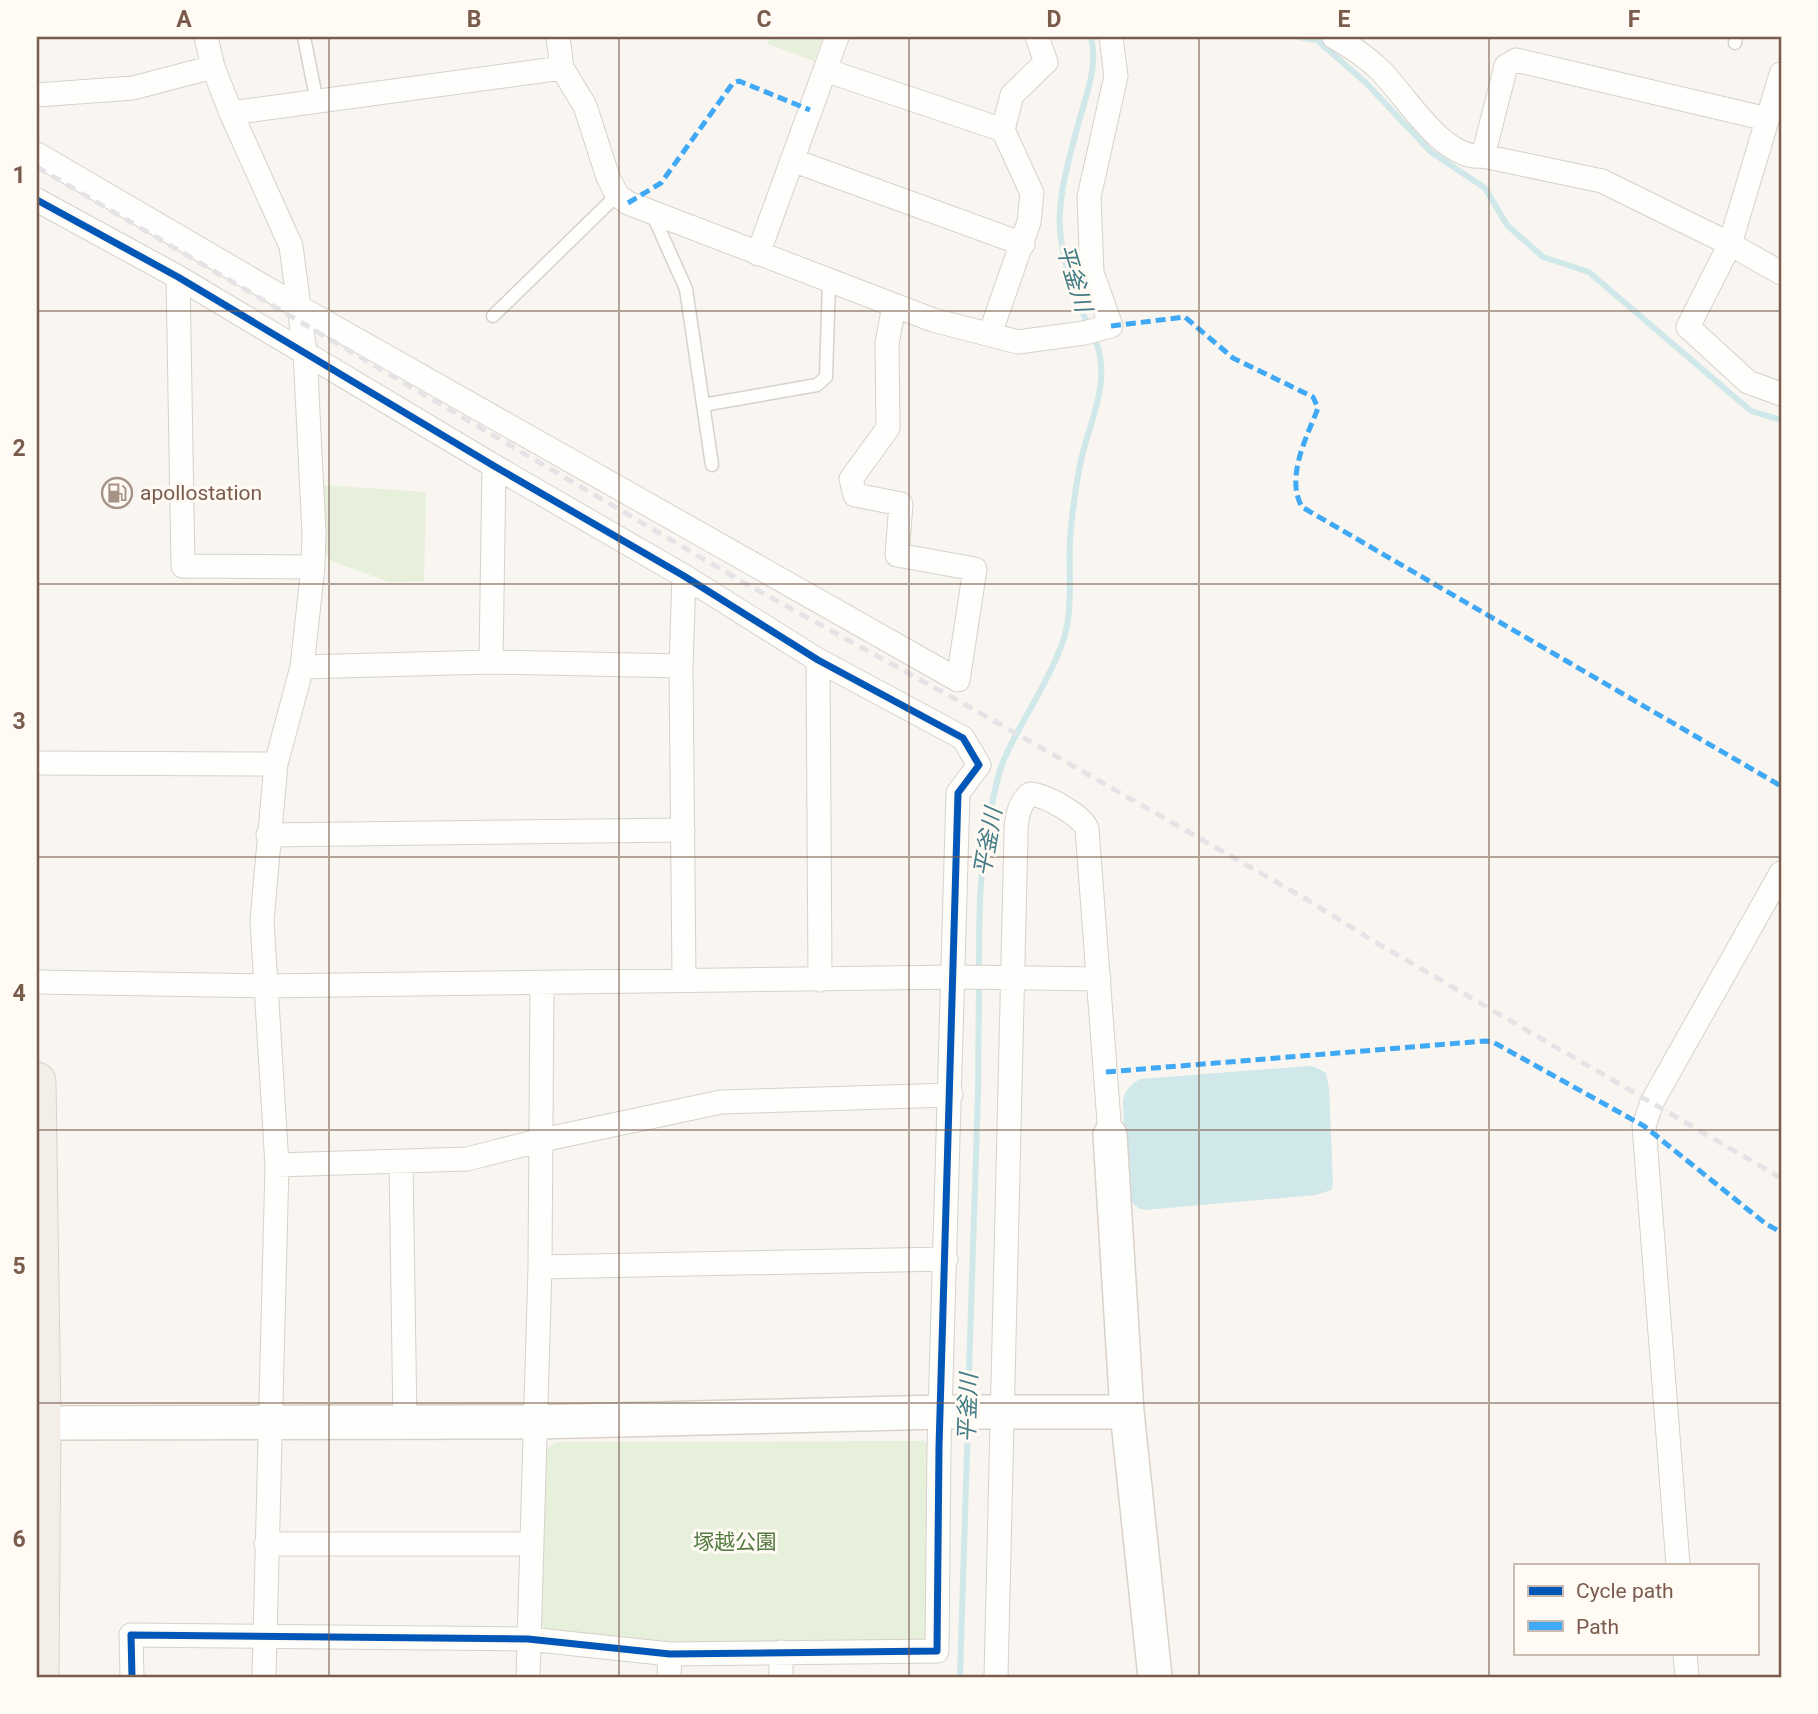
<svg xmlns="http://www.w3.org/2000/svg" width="1818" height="1714" viewBox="0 0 1818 1714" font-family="Roboto,'Noto Sans JP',sans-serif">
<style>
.green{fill:#e7f0db}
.water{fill:#d0e8ea}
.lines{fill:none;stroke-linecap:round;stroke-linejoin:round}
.stream{stroke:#d0e8ea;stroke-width:6}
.lane-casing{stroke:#d7d1cb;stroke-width:15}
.street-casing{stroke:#d7d1cb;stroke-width:25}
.secondary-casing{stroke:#d9d2cb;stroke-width:36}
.primary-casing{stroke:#dad1cc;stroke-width:39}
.lane{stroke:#fefefd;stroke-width:12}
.street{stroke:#fefefd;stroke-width:23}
.secondary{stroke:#fefefd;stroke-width:33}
.primary{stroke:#f3eee8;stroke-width:37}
.rail{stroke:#e6e3e7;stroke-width:5;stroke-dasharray:10 7;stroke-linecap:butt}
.quiet{stroke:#3fa9f5;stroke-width:5;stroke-dasharray:10 5;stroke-linecap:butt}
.cycleway-casing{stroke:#fffaf3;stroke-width:11}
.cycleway{stroke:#0057b8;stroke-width:7}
.grid{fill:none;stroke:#7a5c4d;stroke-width:2;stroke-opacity:0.55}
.labels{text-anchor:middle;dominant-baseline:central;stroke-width:6;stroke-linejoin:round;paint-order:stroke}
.poi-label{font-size:21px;fill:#7a5c4d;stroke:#fffaf3;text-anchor:start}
.park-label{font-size:21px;fill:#537a41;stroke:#fffaf3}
.water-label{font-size:23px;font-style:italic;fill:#437c86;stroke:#fffaf3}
.neatline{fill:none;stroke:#7a5c4d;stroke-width:2.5}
.grid-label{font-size:23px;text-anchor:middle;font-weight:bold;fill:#7a5c4d}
</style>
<rect width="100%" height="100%" fill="#f9f5f0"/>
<!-- green -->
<path class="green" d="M770,37H823L814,61L768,44Z
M321,485L426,492L424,581L389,582L331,561L326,554Z
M924,1441L930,1449L926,1635L922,1642L673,1644L549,1633L541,1624L542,1453L556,1442Z"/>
<!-- water -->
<path class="water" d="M1308,1066L1315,1067L1326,1073L1329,1088L1333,1184L1331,1190L1316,1195L1145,1210L1138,1208L1130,1201L1125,1157L1123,1101C1125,1090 1130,1085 1140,1079Z"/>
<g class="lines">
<!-- stream -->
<path class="stream" d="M1299,37L1317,40L1366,83L1431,152L1485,188L1507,225L1543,257L1589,272L1751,411L1781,420
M1089,327C1076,299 1065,269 1061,239C1055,202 1070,156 1079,121C1087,93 1098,66 1091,37
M979,972C979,919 979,866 990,814C994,795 998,770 1007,753C1024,716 1048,683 1062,644C1074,614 1068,571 1070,539C1072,514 1075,490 1080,465C1088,423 1114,380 1094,337
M968,1402L978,1093L979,983
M960,1677L968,1420"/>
<!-- lane casing -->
<g class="lane-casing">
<path id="lane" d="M304,37L317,102
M1735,43L1736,37
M652,213L686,289L712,465
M493,316L617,195
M703,405L817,385L826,377L829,281"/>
</g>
<!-- street casing -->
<g class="street-casing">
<path id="street" d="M206,37L213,67L231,113L291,246L305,352L314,533L313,567L302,667L276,764L262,920L277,1165L264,1677
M558,37L562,68L585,106L608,177L617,195L628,203L933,320L1018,342L1084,333L1111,326L1092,273L1089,197L1116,76L1111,37
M1334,37C1352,47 1368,58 1382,72C1407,98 1444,161 1483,156L1602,181L1730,244L1781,273
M825,70L1003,130
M1781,74L1730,244L1688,327L1748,382L1781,394
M37,95L133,88L213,67
M231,113L562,68
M37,154L299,307L958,680L975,569L897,555L901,504L855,495L851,479L888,428L887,343L894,306
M1483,156L1506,66L1516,60L1767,119
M792,160L1023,244
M37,200L178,277L494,466L684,576L818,660L963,738L979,765L958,793L939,1447L937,1651L670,1654L528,1639L131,1635L132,1677
M758,254L837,37
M178,277L183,566L313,567
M990,334L1029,222L1032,193L1003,130L1012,95L1046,62L1037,37
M818,660L820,980
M491,662L494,466
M302,667L491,662L681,666
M37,763L276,764
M268,835L683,830
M684,980L681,666L684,576
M37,982L265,986L960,977L1099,979
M401,1163L405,1423
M277,1165L467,1159L542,1140L721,1102L951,1095
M540,1267L946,1259
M266,1544H531
M1678,1565L1644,1126L1652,1102L1781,873
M1685,1653L1687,1677
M528,1677L540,1267L542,983
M669,1677L670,1654
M781,1677V1652
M996,1677L1016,834C1016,820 1019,803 1030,794C1045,795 1082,815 1087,829L1110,1135"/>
</g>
<!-- secondary casing -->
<g class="secondary-casing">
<path id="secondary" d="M1110,1135L1127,1412L1155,1677
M37,1423L536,1422L941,1412H1127"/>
</g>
<!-- primary casing -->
<g class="primary-casing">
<path id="primary" d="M37,1081L42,1423L40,1677"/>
</g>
<!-- lane -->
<use href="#lane" class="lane"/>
<!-- street -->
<use href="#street" class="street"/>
<!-- secondary -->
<use href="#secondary" class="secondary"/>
<!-- primary -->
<use href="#primary" class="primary"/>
<!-- rail -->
<path class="rail" d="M37,167L741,581L975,710L1306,899L1370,939L1781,1178"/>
<!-- quiet -->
<path class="quiet" d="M628,203L661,183L733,83L739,81L810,110
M1111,326L1185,317L1233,358L1313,397L1318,408C1307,437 1285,477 1302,507L1781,786
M1106,1072L1485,1041L1493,1042L1644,1126L1766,1224L1781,1232"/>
<!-- cycleway casing -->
<g class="cycleway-casing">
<path id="cycleway" d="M37,200L178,277L494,466L684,576L818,660L963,738L979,765L958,793L939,1447L937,1651L670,1654L528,1639L131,1635L132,1677"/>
</g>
<!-- cycleway -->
<use href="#cycleway" class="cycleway"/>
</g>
<!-- grid -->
<path class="grid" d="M329,37V1677M619,37V1677M909,37V1677M1199,37V1677M1489,37V1677M37,311H1781M37,584H1781M37,857H1781M37,1130H1781M37,1403H1781"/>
<!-- icons -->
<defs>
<g id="fuel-ring" transform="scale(1.575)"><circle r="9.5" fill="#fffaf3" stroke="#a69286" stroke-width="1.5"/><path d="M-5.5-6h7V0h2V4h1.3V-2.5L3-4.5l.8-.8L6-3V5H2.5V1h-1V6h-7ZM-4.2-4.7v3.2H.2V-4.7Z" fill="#a69286"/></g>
</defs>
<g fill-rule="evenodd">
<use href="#fuel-ring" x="117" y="493"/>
</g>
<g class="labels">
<!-- poi labels -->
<g class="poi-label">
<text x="140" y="493">apollostation</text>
</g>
<!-- park labels -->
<g class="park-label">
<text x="735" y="1542">塚越公園</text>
</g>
<!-- water labels -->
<g class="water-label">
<text transform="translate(1074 278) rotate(73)">平釜川</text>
<text transform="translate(988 842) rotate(-80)">平釜川</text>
<text transform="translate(968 1408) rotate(-88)">平釜川</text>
</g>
</g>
<!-- border -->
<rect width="1818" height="1714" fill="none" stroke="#fffaf3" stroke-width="77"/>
<!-- legend -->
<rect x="1514" y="1564" width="245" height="91" fill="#fffaf3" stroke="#cabbb1" stroke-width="2"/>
<rect x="1528" y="1586" width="35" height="10" fill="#0057b8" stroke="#cabbb1" stroke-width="2"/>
<text x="1576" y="1598" font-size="21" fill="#7a5c4d">Cycle path</text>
<rect x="1528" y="1621" width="35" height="10" fill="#3fa9f5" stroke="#cabbb1" stroke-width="2"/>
<text x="1576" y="1634" font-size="21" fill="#7a5c4d">Path</text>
<rect x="38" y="38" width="1742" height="1638" class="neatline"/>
<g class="grid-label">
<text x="184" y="27">A</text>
<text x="474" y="27">B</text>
<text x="764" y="27">C</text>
<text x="1054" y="27">D</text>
<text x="1344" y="27">E</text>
<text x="1634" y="27">F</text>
<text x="19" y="183">1</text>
<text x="19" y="456">2</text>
<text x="19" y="729">3</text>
<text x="19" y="1001">4</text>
<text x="19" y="1274">5</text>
<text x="19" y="1547">6</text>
</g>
</svg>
